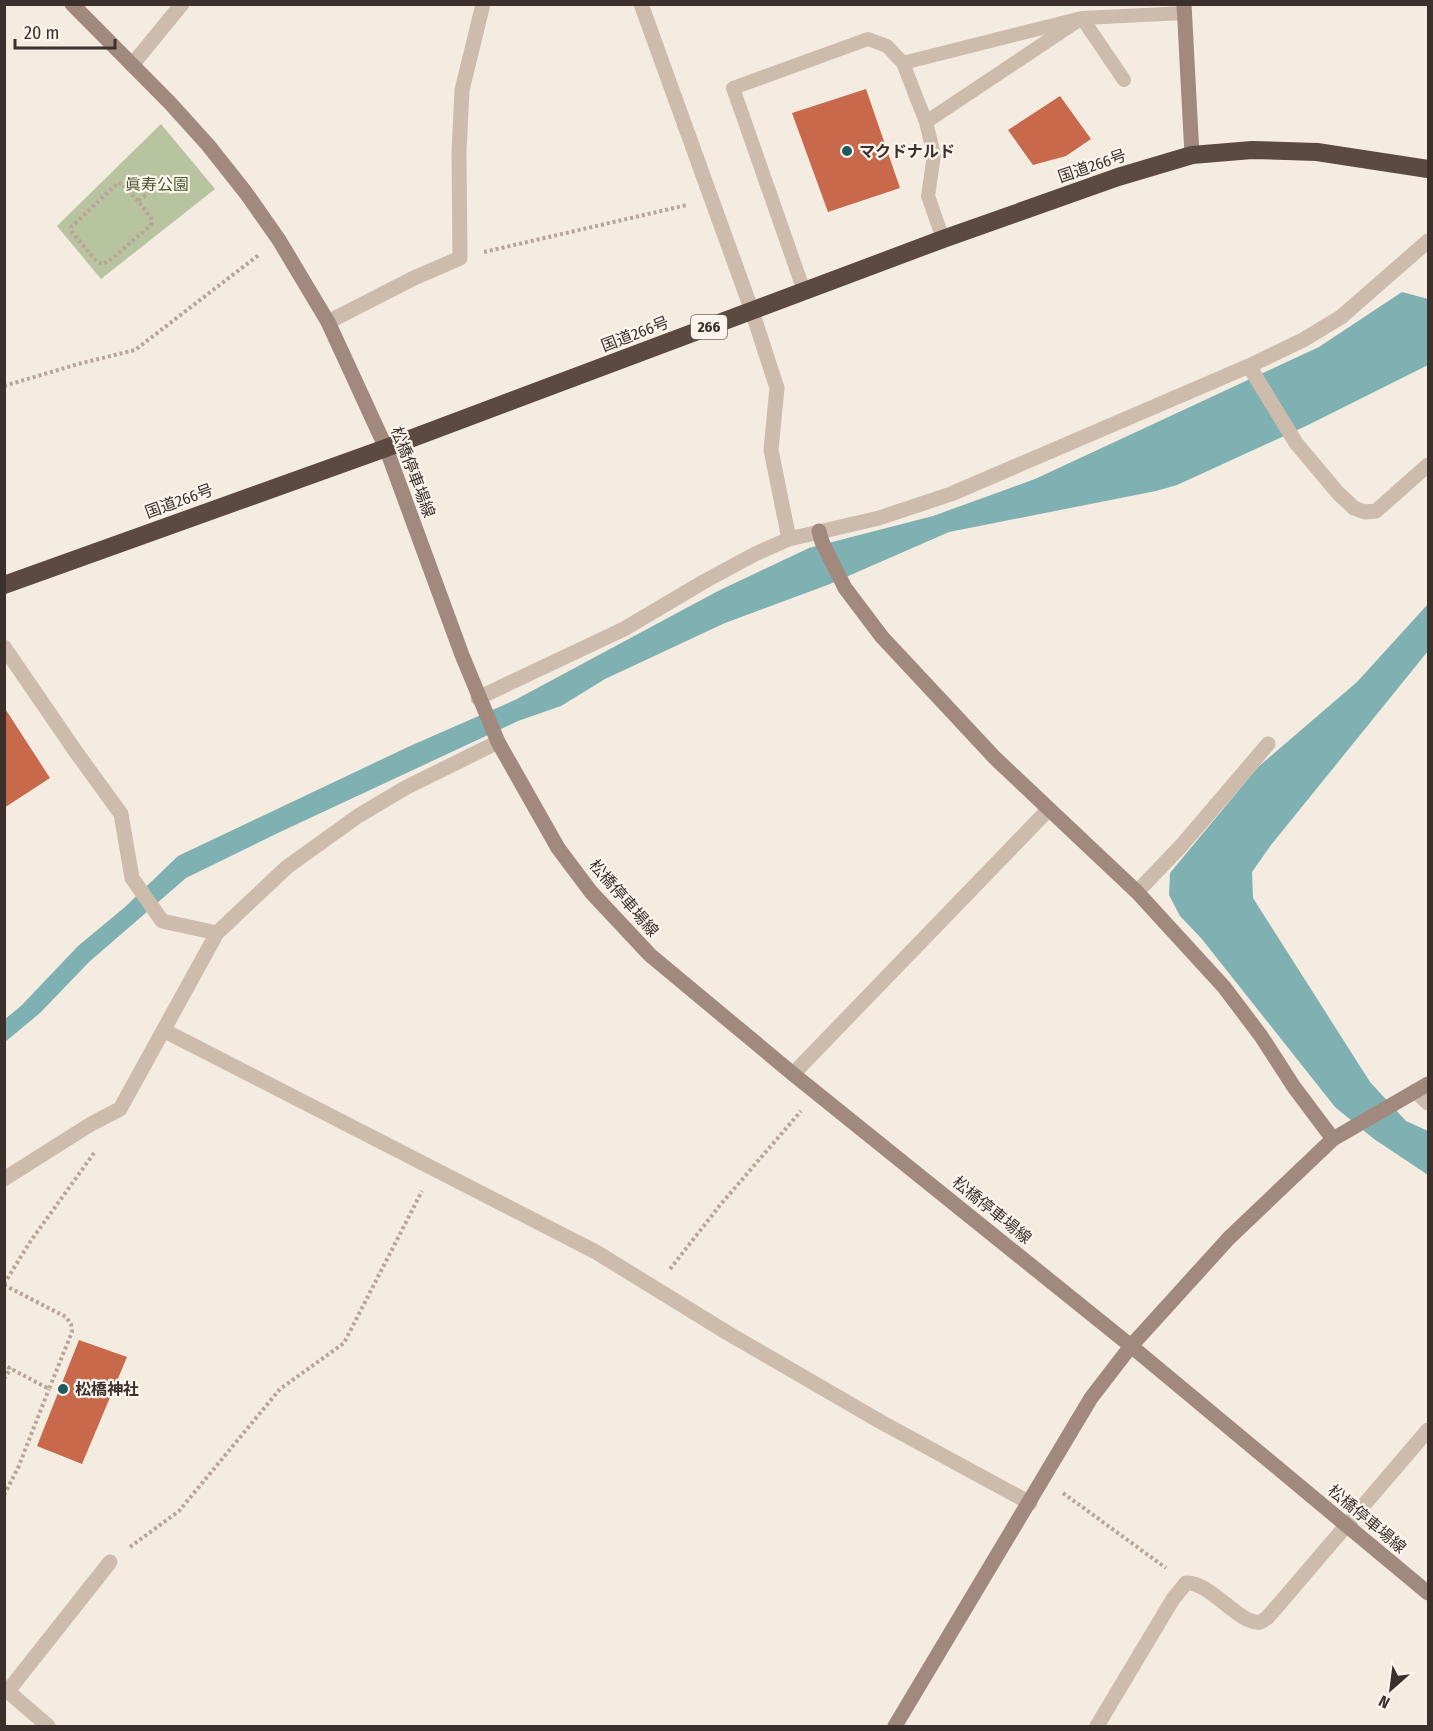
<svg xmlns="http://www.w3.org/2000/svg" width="1433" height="1731" viewBox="0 0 1433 1731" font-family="'Fira Sans Condensed','Noto Sans JP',sans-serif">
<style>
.green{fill:#b8c4a0}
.water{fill:#7fb0b2}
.building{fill:#c8694b}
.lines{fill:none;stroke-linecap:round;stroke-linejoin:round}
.path{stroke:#b9a596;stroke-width:4;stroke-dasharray:3 3;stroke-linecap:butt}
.lane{stroke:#cdbbac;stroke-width:14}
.street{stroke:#cdbbac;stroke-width:15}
.secondary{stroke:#a18a7d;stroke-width:15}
.highway{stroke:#5c4a42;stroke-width:18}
.poi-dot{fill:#1f5a5e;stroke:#fbf5ee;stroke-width:2}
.labels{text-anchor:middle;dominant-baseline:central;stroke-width:4.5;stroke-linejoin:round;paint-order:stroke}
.shield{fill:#fbf5ee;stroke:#756b66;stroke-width:1.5}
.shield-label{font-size:15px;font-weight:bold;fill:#3b302b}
.poi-label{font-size:16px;font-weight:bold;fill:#3b302b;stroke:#fbf5ee;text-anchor:start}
.street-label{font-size:16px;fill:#3b302b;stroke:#fbf5ee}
.park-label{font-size:16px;fill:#4a5a2e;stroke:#fbf5ee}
</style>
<rect width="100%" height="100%" fill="#f4ebe1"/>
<!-- green -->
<path class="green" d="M161,124L215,189L101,279L57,226Z"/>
<!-- water -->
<path class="water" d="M1402,292L1428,299V365L1306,426L1177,485L1156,491L949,532L830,584L725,623L605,679L561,706L518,721L280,832L186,878L89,962L40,1013L5,1042V1019L21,1006L78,946L125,907L178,856L410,746L515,700L718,591L809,548L933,516L1035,479L1319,347Z
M1428,604V651L1271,845L1252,872L1253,898L1370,1082L1406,1121L1428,1131V1175L1374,1139L1335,1107L1201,938L1180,916L1169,895L1170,873L1258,767L1357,682Z"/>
<!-- building -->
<path class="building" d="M866,89L900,188L828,212L792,113Z
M1060,96L1091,139L1066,156L1033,165L1008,130Z
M4,707L50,778L4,808Z
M79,1340L127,1357L82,1464L37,1446Z"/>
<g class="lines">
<!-- path -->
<path class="path" d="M138,201L123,184L118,183L71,227L72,232L97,262L102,264L108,262L149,227L152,223L151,218L138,201L152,190
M484,252L687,205
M4,386L78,364L135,350L260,254
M670,1269L721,1204L801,1111
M4,1284L30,1242L94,1153
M4,1285L66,1317L71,1324L72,1332L49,1389L4,1365
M4,1379L11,1368
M1063,1493L1166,1568
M4,1495L18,1468L49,1389
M130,1547L179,1511L280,1389L344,1343L422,1191"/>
<!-- lane -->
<path class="lane" d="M903,63L1082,18L1185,13
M926,122L1082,18L1124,80
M804,291L733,88L868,39L887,46L903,63L926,122L934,155L928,196L943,239"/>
<!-- street -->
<path class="street" d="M641,4L752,311L777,388L771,450L789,539
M132,65L182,4
M328,322L414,278L460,258L459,152L462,90L483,4
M1249,366L1296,443L1338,493L1354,508L1365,512L1376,511L1428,465
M4,647L76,752L121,814L132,878L162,921L217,933
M478,698L624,629L705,581L755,554L789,539L879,518L951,494L1249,366L1303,340L1341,317L1428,241
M1137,892L1181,846L1268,744
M165,1031L596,1252L726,1332L881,1422L1030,1503
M793,1074L1049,809
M1415,1091L1428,1103
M4,1179L91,1124L120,1109L217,933L253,899L287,867L358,816L405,788L498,742
M4,1688L48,1726
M8,1691L110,1562
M1097,1726L1173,1599L1186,1583C1210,1581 1239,1625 1260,1622C1263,1621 1265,1619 1268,1617L1428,1430"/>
<!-- secondary -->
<path class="secondary" d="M72,4L170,103L208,145L246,193L279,240L328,322L386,448L462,655L498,742L558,848L591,892L650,955L793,1074L1131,1346L1428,1593
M1184,4L1192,155
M819,531L822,542L845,588L882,637L996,759L1137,892L1224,987L1261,1036L1294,1087L1333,1139
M895,1726L1091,1398L1131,1346L1229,1238L1333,1139L1428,1084"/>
<!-- highway -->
<path class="highway" d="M4,585L386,448L943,239L1118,177L1192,155L1252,150L1317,152L1428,169"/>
</g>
<!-- markers -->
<g class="poi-dot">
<circle cx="847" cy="151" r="6"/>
<circle cx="63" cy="1389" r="6"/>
</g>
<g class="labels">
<!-- shield labels -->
<rect class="shield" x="691" y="315" width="36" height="24" rx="4.5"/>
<g class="shield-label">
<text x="709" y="327">266</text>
</g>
<!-- poi labels -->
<g class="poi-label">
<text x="859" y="151">マクドナルド</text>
<text x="75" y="1389">松橋神社</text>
</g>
<!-- street labels -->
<g class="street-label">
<text transform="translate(1092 166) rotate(-19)">国道266号</text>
<text transform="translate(635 334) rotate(-21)">国道266号</text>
<text transform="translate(413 472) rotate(69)">松橋停車場線</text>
<text transform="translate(179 501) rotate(-20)">国道266号</text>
<text transform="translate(624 898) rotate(49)">松橋停車場線</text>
<text transform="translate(992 1210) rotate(39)">松橋停車場線</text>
<text transform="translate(1367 1519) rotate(40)">松橋停車場線</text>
</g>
<!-- park labels -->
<g class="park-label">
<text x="157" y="184">眞寿公園</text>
</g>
</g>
<!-- border -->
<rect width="1433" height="1731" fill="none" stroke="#3b302b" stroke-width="12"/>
<!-- north arrow -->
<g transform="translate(1391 1689) rotate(208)" stroke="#fbf5ee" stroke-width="4.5" paint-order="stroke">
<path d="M0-4.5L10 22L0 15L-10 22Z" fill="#3b302b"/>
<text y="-9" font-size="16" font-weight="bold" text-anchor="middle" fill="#3b302b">N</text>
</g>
<!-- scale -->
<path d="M15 39v9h100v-9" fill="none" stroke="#3b302b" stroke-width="3"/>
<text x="24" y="39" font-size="18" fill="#3b302b" stroke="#fbf5ee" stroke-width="4.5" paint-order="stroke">20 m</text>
</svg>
